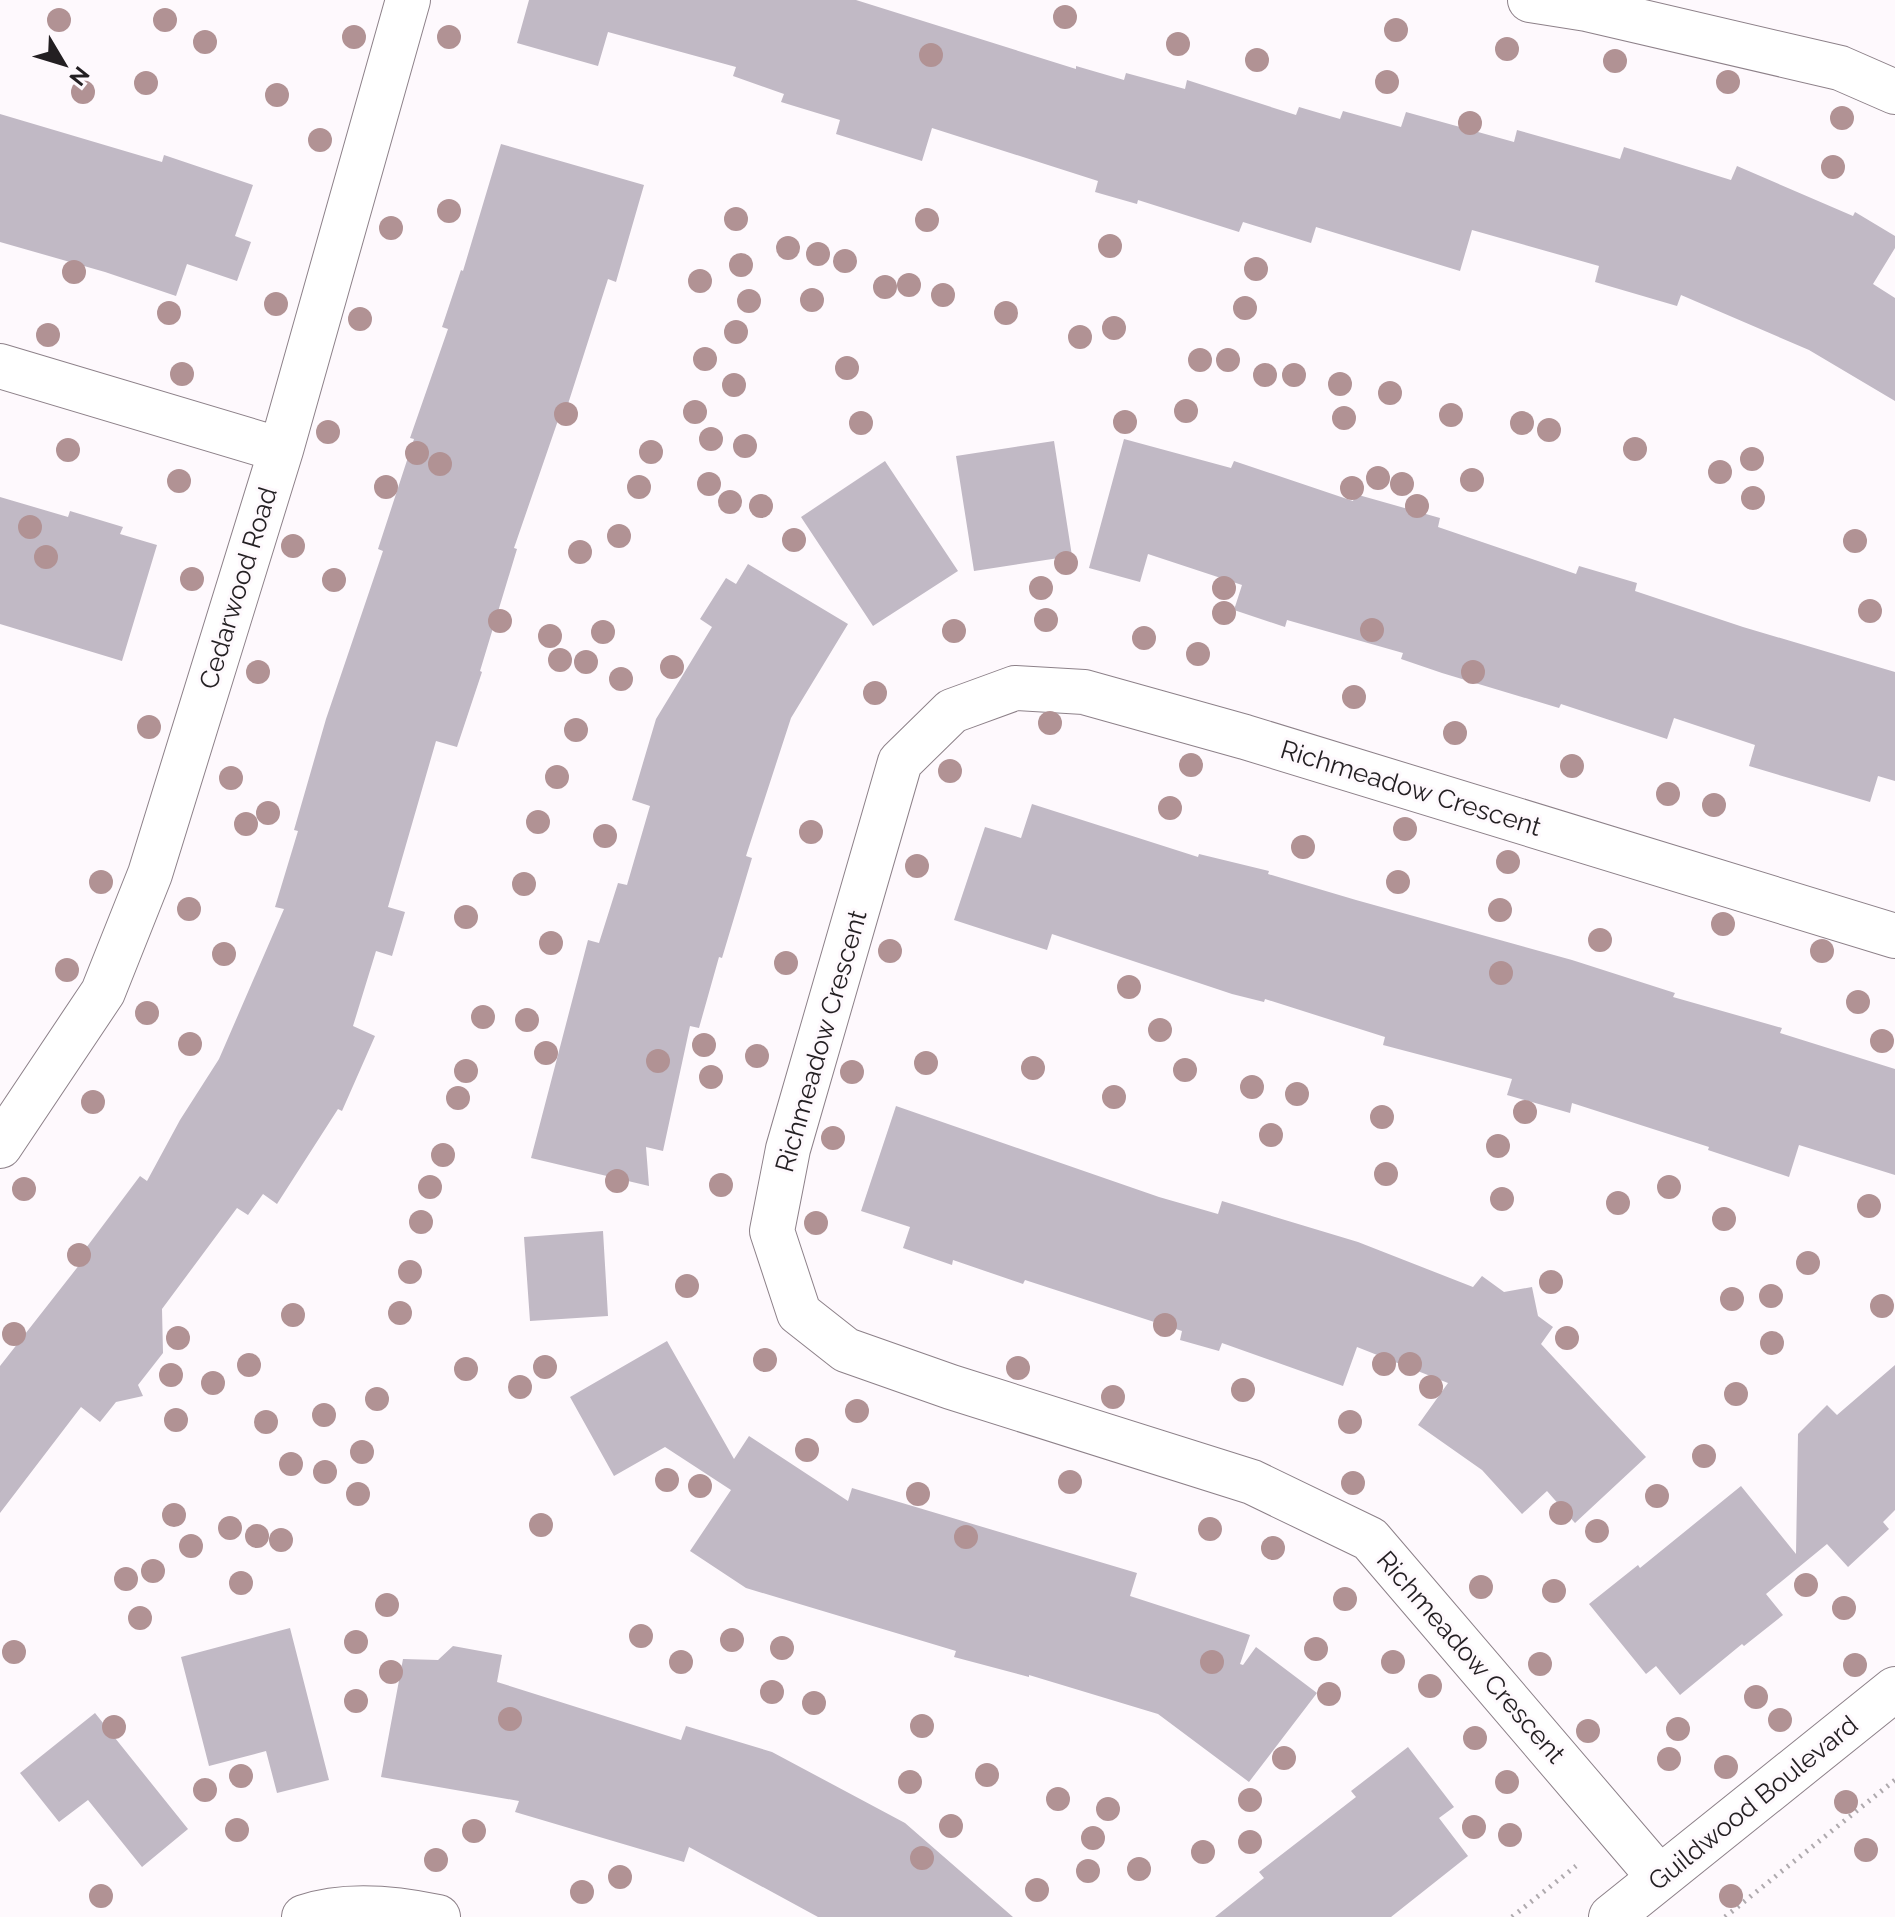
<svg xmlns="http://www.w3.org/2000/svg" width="1895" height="1917" viewBox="0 0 1895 1917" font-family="Raleway,sans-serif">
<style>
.building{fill:#c1b9c5}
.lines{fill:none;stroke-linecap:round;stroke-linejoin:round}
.minor-casing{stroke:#8d8189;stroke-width:46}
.tertiary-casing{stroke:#8d8189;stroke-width:46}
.path{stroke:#afaaae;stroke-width:5;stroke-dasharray:2 6;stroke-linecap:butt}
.minor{stroke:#fff;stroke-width:44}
.tertiary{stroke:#fff;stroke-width:44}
.tree{fill:#b19294}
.labels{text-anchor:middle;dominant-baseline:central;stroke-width:6;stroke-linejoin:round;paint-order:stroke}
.street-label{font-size:26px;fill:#231f22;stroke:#fef9fd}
</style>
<rect width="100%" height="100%" fill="#fef9fd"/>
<!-- building -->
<path class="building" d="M529,0H856L1076,69V66L1124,80L1126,73L1185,89L1187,80L1296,115L1299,107L1340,119L1343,111L1401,127L1406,112L1514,142L1517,130L1620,159L1624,147L1731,180L1737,166L1853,216L1855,212L1895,236V248L1873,284L1895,298V401L1809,350L1681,295L1677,306L1595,282L1599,266L1472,230L1460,271L1316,227L1311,243L1243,222L1239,232L1138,200L1137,204L1095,192L1098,181L932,128L922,161L836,134L840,120L781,102L784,94L733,76L736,67L608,32L598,66L517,43Z
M0,114L162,162L164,155L253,185L235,236L251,242L237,281L187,264L176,296L105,272L0,242Z
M501,144L644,185L616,282L608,279L568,404L564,403L514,548L517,549L480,671L482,672L457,747L436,741L388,907L405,912L392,956L376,951L353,1026L375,1036L342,1111L338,1109L277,1204L263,1194L248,1215L237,1208L162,1309L163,1353L138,1385L143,1396L116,1402L100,1422L81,1407L0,1513V1366L87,1255L83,1252L140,1176L147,1181L180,1120L219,1059L284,909L275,907L298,831L294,830L326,719L383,551L378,549L414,439L410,438L448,329L442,327L461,270L463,271Z
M1124,439L1231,468L1234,461L1353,501L1355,494L1440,518L1438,527L1576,574L1579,566L1637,583L1635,591L1743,627L1895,672V781L1878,776L1870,802L1749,766L1755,745L1674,718L1667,739L1561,704L1559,708L1442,673L1401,659L1403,653L1287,620L1285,627L1234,610L1242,585L1148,554L1140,582L1089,568Z
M1054,441L1072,556L974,571L956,456Z
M885,461L958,571L873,626L801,517Z
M0,497L68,517L70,511L123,527L120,534L157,545L122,661L0,624Z
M748,564L848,624L791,718L746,856L752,858L722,958L719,957L699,1028L690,1026L663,1151L646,1147L649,1186L531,1158L588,940L599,943L618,883L627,885L650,806L632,800L656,719L712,627L700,619L726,578L736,584Z
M1032,804L1198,857L1199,854L1269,871L1268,874L1356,900L1572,960L1675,993L1673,997L1782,1028L1780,1033L1895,1069V1175L1799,1145L1789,1177L1708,1150L1709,1147L1572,1103L1570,1113L1507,1095L1512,1079L1383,1045L1385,1037L1265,999L1264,1002L1232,994L1052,934L1047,950L954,920L985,827L1021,838Z
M896,1106L1159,1197L1218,1214L1222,1201L1358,1242L1473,1287L1482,1276L1504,1292L1532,1287L1538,1316L1553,1327L1541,1344L1646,1457L1575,1523L1547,1491L1522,1514L1482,1470L1418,1425L1448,1383L1357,1347L1343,1386L1222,1343L1219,1351L1180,1340L1182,1331L1025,1280L1023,1284L953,1260L952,1265L903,1248L910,1227L861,1211Z
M603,1231L608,1316L530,1321L524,1237Z
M667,1341L734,1459L749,1436L848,1501L852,1488L1137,1573L1130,1596L1250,1635L1240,1664L1243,1665L1256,1647L1317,1693L1249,1782L1158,1714L1029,1675V1677L954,1657L956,1651L746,1588L690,1551L731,1490L665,1447L614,1476L570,1397Z
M1895,1365V1510L1883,1522L1889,1529L1848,1567L1827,1544L1766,1594L1783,1615L1744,1646L1742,1644L1680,1695L1656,1666L1646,1674L1589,1604L1638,1565L1640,1568L1741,1486L1796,1554L1798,1434L1827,1405L1837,1415Z
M290,1628L329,1780L277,1793L266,1751L209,1766L181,1657Z
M453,1646L502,1655L497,1682L681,1740L686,1726L772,1752L905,1823L1013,1917H818L689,1847L684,1862L515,1812L519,1801L381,1777L403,1659L438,1660Z
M95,1713L188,1829L142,1867L88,1800L59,1822L20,1773Z
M1408,1747L1454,1807L1439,1818L1468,1856L1391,1917H1215L1264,1878L1259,1872L1356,1797L1351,1791Z"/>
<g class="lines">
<!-- minor casing -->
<g class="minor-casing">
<path id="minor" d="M0,366L281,450
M0,1146L103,992L150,874L281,450L408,0
M1659,1877L1370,1539L1252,1482L951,1387L846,1350L799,1313L772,1231L788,1149L900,762L952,711L1015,688L1084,692L1245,737L1895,936
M304,1917C345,1903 396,1908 438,1917"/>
</g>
<!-- tertiary casing -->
<g class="tertiary-casing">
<path id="tertiary" d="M1530,0L1587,9L1840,68L1895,92
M1611,1917L1895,1689"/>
</g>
<!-- path -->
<path class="path" d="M1512,1917L1576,1866
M1725,1917L1895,1780"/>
<!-- minor -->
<use href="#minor" class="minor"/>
<!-- tertiary -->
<use href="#tertiary" class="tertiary"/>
</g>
<!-- trees -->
<g class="tree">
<circle cx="1065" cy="17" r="12"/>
<circle cx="59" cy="20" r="12"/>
<circle cx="165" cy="20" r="12"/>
<circle cx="1396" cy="30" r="12"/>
<circle cx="354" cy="37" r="12"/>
<circle cx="449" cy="37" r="12"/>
<circle cx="205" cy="42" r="12"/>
<circle cx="1178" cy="44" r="12"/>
<circle cx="1507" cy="49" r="12"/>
<circle cx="931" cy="55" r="12"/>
<circle cx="1257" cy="60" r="12"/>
<circle cx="1615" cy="61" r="12"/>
<circle cx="1387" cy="82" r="12"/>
<circle cx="1728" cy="82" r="12"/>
<circle cx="146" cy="83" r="12"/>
<circle cx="83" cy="92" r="12"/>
<circle cx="277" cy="95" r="12"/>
<circle cx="1842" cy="118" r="12"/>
<circle cx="1470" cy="123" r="12"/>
<circle cx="320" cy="140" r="12"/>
<circle cx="1833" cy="167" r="12"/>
<circle cx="449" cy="211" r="12"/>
<circle cx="736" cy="219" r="12"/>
<circle cx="927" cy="220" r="12"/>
<circle cx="391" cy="228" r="12"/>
<circle cx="1110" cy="246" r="12"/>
<circle cx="788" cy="248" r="12"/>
<circle cx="818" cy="254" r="12"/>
<circle cx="845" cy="261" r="12"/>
<circle cx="741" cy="265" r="12"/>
<circle cx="1256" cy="269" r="12"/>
<circle cx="74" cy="272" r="12"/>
<circle cx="700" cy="281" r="12"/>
<circle cx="909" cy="285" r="12"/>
<circle cx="885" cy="287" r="12"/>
<circle cx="943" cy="295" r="12"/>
<circle cx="812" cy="300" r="12"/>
<circle cx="749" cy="301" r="12"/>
<circle cx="276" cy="304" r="12"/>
<circle cx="1245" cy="308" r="12"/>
<circle cx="169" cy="313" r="12"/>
<circle cx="1006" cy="313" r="12"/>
<circle cx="360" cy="319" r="12"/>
<circle cx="1114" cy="328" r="12"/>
<circle cx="736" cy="332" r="12"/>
<circle cx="48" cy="335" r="12"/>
<circle cx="1080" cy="337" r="12"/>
<circle cx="705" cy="359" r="12"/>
<circle cx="1200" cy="360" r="12"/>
<circle cx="1228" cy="360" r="12"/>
<circle cx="847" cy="368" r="12"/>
<circle cx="182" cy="374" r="12"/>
<circle cx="1265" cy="375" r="12"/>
<circle cx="1294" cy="375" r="12"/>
<circle cx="1340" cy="384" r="12"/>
<circle cx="734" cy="385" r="12"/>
<circle cx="1390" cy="393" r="12"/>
<circle cx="1186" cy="411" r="12"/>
<circle cx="695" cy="412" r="12"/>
<circle cx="566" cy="414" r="12"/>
<circle cx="1451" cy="415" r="12"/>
<circle cx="1344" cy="418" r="12"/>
<circle cx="1125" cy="422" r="12"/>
<circle cx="861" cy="423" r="12"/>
<circle cx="1522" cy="423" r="12"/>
<circle cx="1549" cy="430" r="12"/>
<circle cx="328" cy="432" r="12"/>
<circle cx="711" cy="439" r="12"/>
<circle cx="745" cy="446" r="12"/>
<circle cx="1635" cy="449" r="12"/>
<circle cx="68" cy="450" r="12"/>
<circle cx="651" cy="452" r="12"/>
<circle cx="417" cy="453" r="12"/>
<circle cx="1752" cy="459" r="12"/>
<circle cx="440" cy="464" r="12"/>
<circle cx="1720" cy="472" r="12"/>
<circle cx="1378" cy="478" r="12"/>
<circle cx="1472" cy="480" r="12"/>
<circle cx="179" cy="481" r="12"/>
<circle cx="709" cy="484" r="12"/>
<circle cx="1402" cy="484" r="12"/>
<circle cx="386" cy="487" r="12"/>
<circle cx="639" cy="487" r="12"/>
<circle cx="1352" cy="488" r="12"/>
<circle cx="1753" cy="498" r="12"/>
<circle cx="730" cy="502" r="12"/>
<circle cx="761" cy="506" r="12"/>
<circle cx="1417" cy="506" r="12"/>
<circle cx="30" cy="527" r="12"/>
<circle cx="619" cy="536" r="12"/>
<circle cx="794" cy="540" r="12"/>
<circle cx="1855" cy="541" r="12"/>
<circle cx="293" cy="546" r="12"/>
<circle cx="580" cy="552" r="12"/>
<circle cx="46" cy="557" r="12"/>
<circle cx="1066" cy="563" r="12"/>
<circle cx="192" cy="579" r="12"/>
<circle cx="334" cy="580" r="12"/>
<circle cx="1041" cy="588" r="12"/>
<circle cx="1224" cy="588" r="12"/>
<circle cx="1870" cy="611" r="12"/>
<circle cx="1224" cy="613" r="12"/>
<circle cx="1046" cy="620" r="12"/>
<circle cx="500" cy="621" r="12"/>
<circle cx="1372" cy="630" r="12"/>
<circle cx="954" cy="631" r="12"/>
<circle cx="603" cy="632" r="12"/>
<circle cx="550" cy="636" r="12"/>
<circle cx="1144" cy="638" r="12"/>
<circle cx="1198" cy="654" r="12"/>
<circle cx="560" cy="660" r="12"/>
<circle cx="586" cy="662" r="12"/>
<circle cx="672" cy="667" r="12"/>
<circle cx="258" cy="672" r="12"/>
<circle cx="1473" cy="672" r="12"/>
<circle cx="621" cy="679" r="12"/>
<circle cx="875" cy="693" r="12"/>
<circle cx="1354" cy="697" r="12"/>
<circle cx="1050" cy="723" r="12"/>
<circle cx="149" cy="727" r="12"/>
<circle cx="576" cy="730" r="12"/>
<circle cx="1455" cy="733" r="12"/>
<circle cx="1191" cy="765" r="12"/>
<circle cx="1572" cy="766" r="12"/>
<circle cx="950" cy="771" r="12"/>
<circle cx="557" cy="777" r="12"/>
<circle cx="231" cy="778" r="12"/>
<circle cx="1668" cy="794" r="12"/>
<circle cx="1714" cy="805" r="12"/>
<circle cx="1170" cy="808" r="12"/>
<circle cx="268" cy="813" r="12"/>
<circle cx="538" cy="822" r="12"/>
<circle cx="246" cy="824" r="12"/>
<circle cx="1405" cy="829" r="12"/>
<circle cx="811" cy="832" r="12"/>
<circle cx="605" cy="836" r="12"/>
<circle cx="1303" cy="847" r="12"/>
<circle cx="1508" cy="862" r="12"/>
<circle cx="917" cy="866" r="12"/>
<circle cx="101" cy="882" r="12"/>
<circle cx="1398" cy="882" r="12"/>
<circle cx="524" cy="884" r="12"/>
<circle cx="189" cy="909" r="12"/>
<circle cx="1500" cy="910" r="12"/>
<circle cx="466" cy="917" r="12"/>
<circle cx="1723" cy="924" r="12"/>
<circle cx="1600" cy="940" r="12"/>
<circle cx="551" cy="943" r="12"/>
<circle cx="890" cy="951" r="12"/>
<circle cx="1822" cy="951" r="12"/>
<circle cx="224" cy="954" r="12"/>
<circle cx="786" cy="963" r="12"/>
<circle cx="67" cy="970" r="12"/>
<circle cx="1501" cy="973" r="12"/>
<circle cx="1129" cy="987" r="12"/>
<circle cx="1858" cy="1002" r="12"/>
<circle cx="147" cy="1013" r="12"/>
<circle cx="483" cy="1017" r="12"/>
<circle cx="527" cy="1020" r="12"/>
<circle cx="1160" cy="1030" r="12"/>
<circle cx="1882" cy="1041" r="12"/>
<circle cx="190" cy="1044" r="12"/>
<circle cx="704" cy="1045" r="12"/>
<circle cx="546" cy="1053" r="12"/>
<circle cx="757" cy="1056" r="12"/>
<circle cx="658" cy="1061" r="12"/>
<circle cx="926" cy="1063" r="12"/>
<circle cx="1033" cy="1068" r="12"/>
<circle cx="1185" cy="1070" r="12"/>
<circle cx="466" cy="1071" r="12"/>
<circle cx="852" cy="1072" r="12"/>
<circle cx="711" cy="1077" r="12"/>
<circle cx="1252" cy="1087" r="12"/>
<circle cx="1297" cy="1094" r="12"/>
<circle cx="1114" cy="1097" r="12"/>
<circle cx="458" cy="1098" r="12"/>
<circle cx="93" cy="1102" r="12"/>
<circle cx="1525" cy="1112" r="12"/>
<circle cx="1382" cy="1117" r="12"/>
<circle cx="1271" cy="1135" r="12"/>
<circle cx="833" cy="1138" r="12"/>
<circle cx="1498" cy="1146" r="12"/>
<circle cx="443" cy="1155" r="12"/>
<circle cx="1386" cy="1174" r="12"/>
<circle cx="617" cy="1181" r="12"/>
<circle cx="721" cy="1185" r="12"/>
<circle cx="430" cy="1187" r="12"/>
<circle cx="1669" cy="1187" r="12"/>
<circle cx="24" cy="1189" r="12"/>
<circle cx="1502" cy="1199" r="12"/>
<circle cx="1618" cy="1203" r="12"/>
<circle cx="1869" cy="1206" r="12"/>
<circle cx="1724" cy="1219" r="12"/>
<circle cx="421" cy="1222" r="12"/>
<circle cx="816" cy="1223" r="12"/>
<circle cx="79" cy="1255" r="12"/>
<circle cx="1808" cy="1263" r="12"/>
<circle cx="410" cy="1272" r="12"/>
<circle cx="1551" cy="1282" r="12"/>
<circle cx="687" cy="1286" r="12"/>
<circle cx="1771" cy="1296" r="12"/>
<circle cx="1732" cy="1299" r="12"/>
<circle cx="1882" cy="1306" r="12"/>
<circle cx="400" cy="1313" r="12"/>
<circle cx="293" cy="1315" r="12"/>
<circle cx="1165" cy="1325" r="12"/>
<circle cx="14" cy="1334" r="12"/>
<circle cx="178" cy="1338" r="12"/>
<circle cx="1567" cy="1338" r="12"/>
<circle cx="1772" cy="1343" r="12"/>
<circle cx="765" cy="1360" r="12"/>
<circle cx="1384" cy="1364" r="12"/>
<circle cx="1410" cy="1364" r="12"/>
<circle cx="249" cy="1365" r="12"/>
<circle cx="545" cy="1367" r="12"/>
<circle cx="1018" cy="1368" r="12"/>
<circle cx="466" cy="1369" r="12"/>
<circle cx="171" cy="1375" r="12"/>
<circle cx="213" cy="1383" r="12"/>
<circle cx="520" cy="1387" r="12"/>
<circle cx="1431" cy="1387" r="12"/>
<circle cx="1243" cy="1390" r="12"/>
<circle cx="1736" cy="1394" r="12"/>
<circle cx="1113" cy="1397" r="12"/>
<circle cx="377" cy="1399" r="12"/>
<circle cx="857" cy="1411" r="12"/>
<circle cx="324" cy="1415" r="12"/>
<circle cx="176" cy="1420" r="12"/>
<circle cx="266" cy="1422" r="12"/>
<circle cx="1350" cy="1422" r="12"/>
<circle cx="807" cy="1450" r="12"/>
<circle cx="362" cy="1452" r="12"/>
<circle cx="1704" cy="1456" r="12"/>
<circle cx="291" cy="1464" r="12"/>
<circle cx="325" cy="1472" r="12"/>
<circle cx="667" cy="1480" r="12"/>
<circle cx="1070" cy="1482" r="12"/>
<circle cx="1353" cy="1483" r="12"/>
<circle cx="700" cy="1486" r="12"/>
<circle cx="358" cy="1494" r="12"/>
<circle cx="918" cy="1494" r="12"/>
<circle cx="1657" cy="1496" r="12"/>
<circle cx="1561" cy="1513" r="12"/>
<circle cx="174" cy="1515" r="12"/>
<circle cx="541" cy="1525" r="12"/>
<circle cx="230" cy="1528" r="12"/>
<circle cx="1210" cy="1529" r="12"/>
<circle cx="1597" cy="1531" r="12"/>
<circle cx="257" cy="1536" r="12"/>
<circle cx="966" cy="1537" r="12"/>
<circle cx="281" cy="1540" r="12"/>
<circle cx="191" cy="1546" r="12"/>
<circle cx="1273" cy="1548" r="12"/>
<circle cx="153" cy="1571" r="12"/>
<circle cx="126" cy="1579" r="12"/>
<circle cx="241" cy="1583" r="12"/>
<circle cx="1806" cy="1585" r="12"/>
<circle cx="1481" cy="1587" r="12"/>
<circle cx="1554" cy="1591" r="12"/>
<circle cx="1345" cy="1599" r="12"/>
<circle cx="387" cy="1605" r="12"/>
<circle cx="1844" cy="1608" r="12"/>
<circle cx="140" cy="1618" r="12"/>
<circle cx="641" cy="1636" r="12"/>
<circle cx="732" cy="1640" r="12"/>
<circle cx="356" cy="1642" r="12"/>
<circle cx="782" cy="1648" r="12"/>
<circle cx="1316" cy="1649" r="12"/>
<circle cx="14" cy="1652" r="12"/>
<circle cx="681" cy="1662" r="12"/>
<circle cx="1212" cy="1662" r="12"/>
<circle cx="1393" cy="1662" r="12"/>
<circle cx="1540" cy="1664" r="12"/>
<circle cx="1855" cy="1665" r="12"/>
<circle cx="391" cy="1672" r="12"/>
<circle cx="1430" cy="1686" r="12"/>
<circle cx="772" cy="1692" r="12"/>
<circle cx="1329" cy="1694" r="12"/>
<circle cx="1756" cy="1697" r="12"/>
<circle cx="356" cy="1701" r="12"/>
<circle cx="814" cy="1703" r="12"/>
<circle cx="510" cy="1719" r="12"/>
<circle cx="1780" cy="1720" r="12"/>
<circle cx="922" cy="1726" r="12"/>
<circle cx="114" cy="1727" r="12"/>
<circle cx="1678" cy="1729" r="12"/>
<circle cx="1588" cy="1731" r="12"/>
<circle cx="1475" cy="1738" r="12"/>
<circle cx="1284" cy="1758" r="12"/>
<circle cx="1669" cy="1759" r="12"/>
<circle cx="1726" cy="1767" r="12"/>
<circle cx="987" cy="1775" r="12"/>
<circle cx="241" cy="1776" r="12"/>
<circle cx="910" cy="1782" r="12"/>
<circle cx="1507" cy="1782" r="12"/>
<circle cx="205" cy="1790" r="12"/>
<circle cx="1058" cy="1799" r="12"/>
<circle cx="1250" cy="1800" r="12"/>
<circle cx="1846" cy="1802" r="12"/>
<circle cx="1108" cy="1809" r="12"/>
<circle cx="951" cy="1826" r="12"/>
<circle cx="1474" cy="1827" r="12"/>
<circle cx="237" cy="1830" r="12"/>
<circle cx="474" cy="1831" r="12"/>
<circle cx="1510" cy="1835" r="12"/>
<circle cx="1093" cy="1838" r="12"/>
<circle cx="1250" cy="1842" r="12"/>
<circle cx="1866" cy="1850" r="12"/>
<circle cx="1203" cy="1852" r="12"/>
<circle cx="922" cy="1858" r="12"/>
<circle cx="436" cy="1860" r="12"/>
<circle cx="1139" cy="1869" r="12"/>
<circle cx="1088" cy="1871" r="12"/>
<circle cx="620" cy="1877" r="12"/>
<circle cx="1037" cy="1890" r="12"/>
<circle cx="582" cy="1892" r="12"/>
<circle cx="101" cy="1896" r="12"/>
<circle cx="1731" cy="1896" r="12"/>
</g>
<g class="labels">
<!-- street labels -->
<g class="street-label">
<text transform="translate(238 588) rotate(-73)">Cedarwood Road</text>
<text transform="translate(1411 788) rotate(17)">Richmeadow Crescent</text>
<text transform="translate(821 1041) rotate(-74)">Richmeadow Crescent</text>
<text transform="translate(1471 1657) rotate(49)">Richmeadow Crescent</text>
<text transform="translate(1753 1803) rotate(-39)">Guildwood Boulevard</text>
</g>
</g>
<!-- north arrow -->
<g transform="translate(64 64) rotate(128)" stroke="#fef9fd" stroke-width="6" paint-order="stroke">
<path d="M0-6L14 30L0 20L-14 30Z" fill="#231f22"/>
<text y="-12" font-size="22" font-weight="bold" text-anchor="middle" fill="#231f22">N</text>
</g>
</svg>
